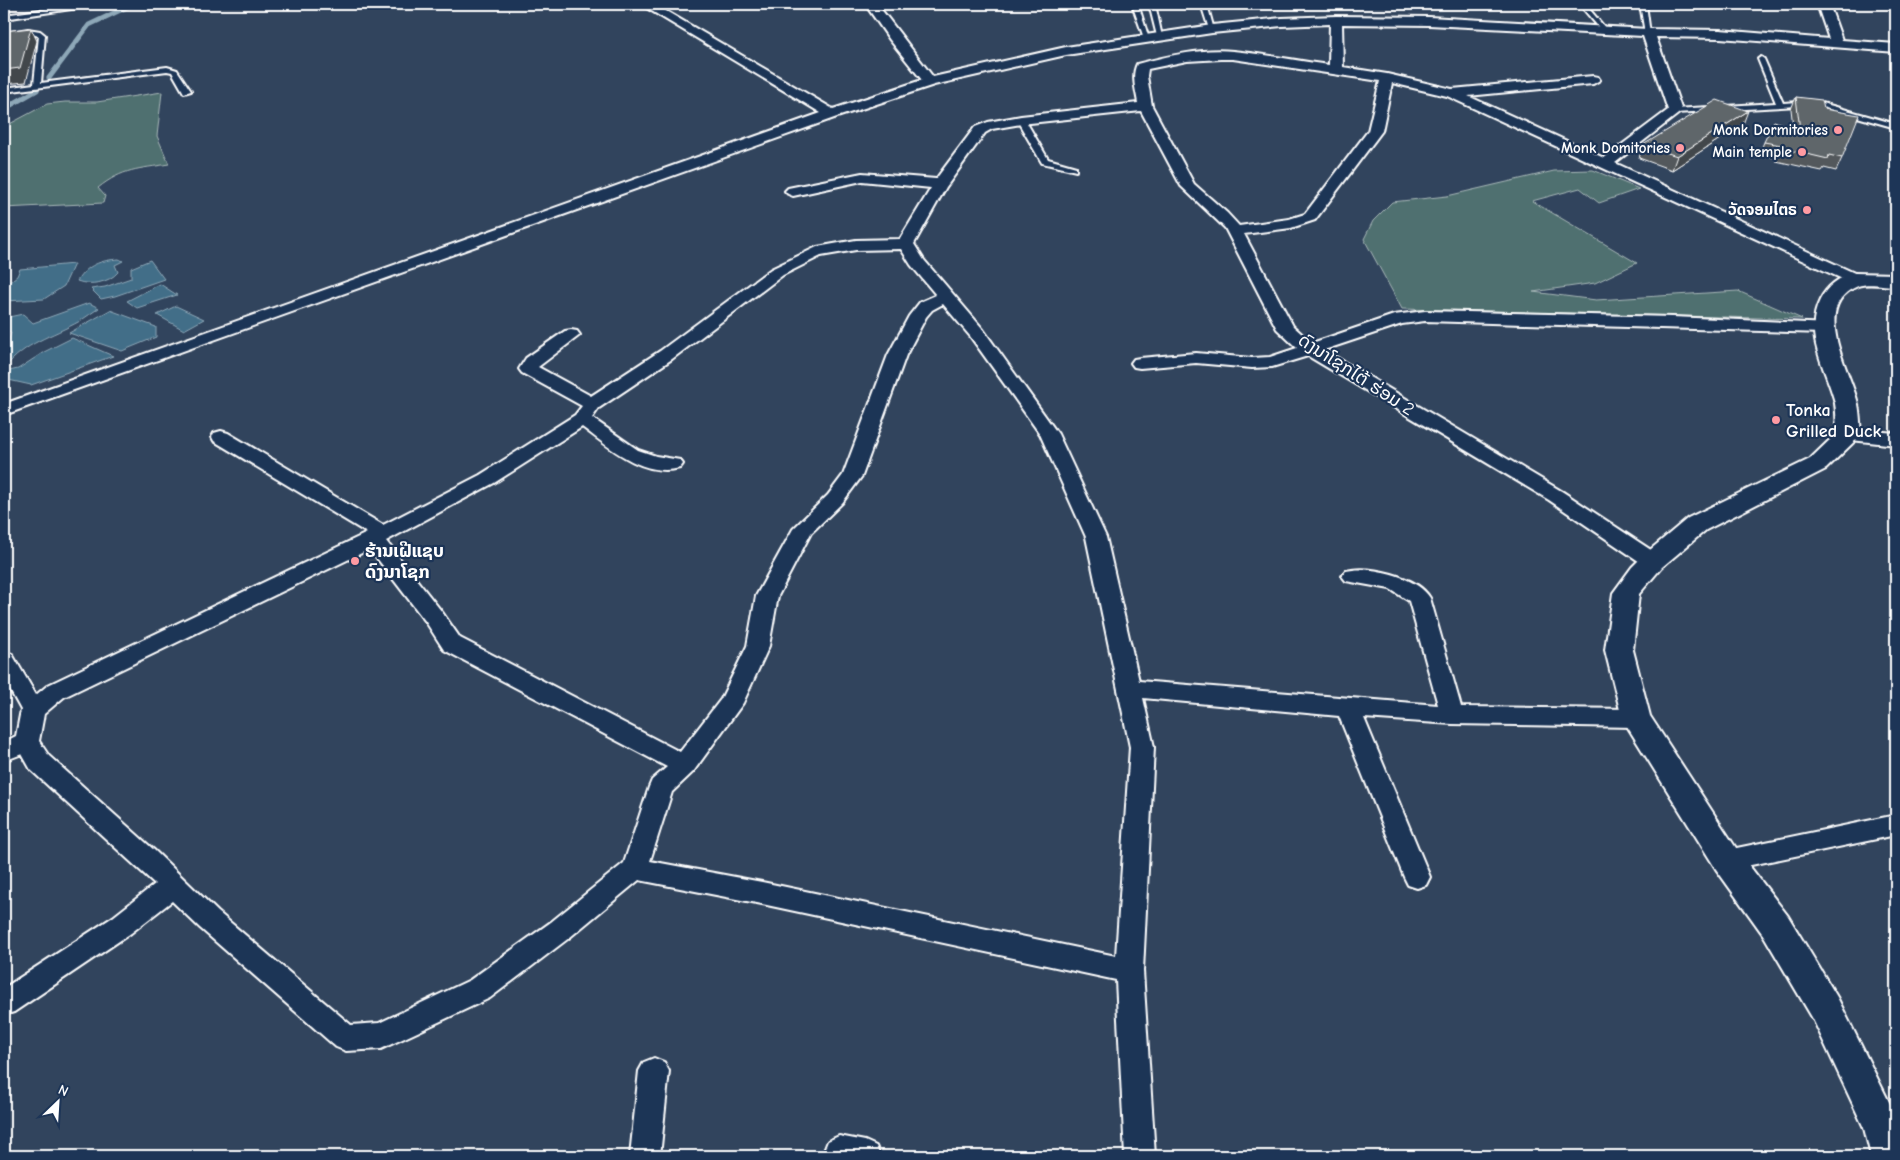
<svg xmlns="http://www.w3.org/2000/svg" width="1900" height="1160" viewBox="0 0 1900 1160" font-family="'Comic Neue','Noto Sans Lao',sans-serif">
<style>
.green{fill:#507070;stroke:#a8b8b8}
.water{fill:#426e88;stroke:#8ea8b8}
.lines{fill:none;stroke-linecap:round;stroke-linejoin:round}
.stream{stroke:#8ea8b8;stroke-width:5}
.service-casing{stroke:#fff;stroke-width:4}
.minor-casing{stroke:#fff;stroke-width:4}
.tertiary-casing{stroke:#fff;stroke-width:4}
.service{fill:#1d3557;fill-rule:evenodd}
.minor{fill:#1d3557;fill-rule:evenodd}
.tertiary{fill:#1d3557;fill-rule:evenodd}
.wall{fill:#52585c;stroke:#fff}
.shaded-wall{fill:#42474b;stroke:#fff}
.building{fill:#5f666b;stroke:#fff}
.poi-dot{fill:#ff9aa2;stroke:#1d3557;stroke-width:2}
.labels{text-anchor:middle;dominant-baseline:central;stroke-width:4.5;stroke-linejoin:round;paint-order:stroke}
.far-poi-label{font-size:15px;font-weight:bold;fill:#fff;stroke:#1d3557;text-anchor:end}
.street-label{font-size:18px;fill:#fff;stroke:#1d3557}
.poi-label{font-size:18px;font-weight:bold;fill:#fff;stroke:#1d3557;text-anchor:start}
</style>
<rect width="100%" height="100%" fill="#31445d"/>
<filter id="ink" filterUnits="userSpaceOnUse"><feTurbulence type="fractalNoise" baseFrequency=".02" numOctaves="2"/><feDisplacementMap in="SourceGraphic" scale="10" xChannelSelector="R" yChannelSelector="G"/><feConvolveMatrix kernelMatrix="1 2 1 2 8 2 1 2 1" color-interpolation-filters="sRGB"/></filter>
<g filter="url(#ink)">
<!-- green -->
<path class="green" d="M162,92L157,136L169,164C139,169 123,168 98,188L105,196L103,203L4,208V127L47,104L65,102H97Z
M1593,170L1639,189L1599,203L1580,188L1532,201L1637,263L1595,283L1533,292L1596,300L1738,291L1802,319L1402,309L1364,239L1373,221L1392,202L1447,196L1554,171Z"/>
<!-- water -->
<path class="water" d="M119,259L123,261L115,265L118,272C109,283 90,286 77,281C87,265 101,260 119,259Z
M150,260L164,279L115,296L101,299L91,289L105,287L131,278V268Z
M74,264L64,286L44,299L4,301V286L17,276L20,269Z
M160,284L177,295L137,308L127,301Z
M89,303L99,308C93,312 86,317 80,321C51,337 25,342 4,369V350L7,346L11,333L4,330V318L23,314L33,323Z
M176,306L204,319L184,330L157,315Z
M110,310L156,327V337L122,351L69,333Z
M72,338L113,356L31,385L4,379V372L18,369L44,352Z"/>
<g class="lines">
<!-- stream -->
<path class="stream" d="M49,78L89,25L133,4
M4,109L37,90"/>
<!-- service casing -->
<g class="service-casing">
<path id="service" d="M1132,4H1138L1149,39L1144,38Z
M1149,4H1155L1162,37L1157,36Z
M1201,4H1207L1214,30L1209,29Z
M1579,4H1585L1606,29V31H1602Z
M1640,4H1646L1650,34L1645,33Z
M76,5L78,6V8L4,19V15Z
M28,29L40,31L45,35L41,83L167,67L177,70L191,91L184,93L172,72L167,71L4,92V88L34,84L39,36L28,33L4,37V33Z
M1761,57L1764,59L1783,103L1815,101L1896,124V128L1815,105L1675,113L1671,111L1675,109L1776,103L1758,59Z
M1018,118H1024L1048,159L1076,167V171L1042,163L1017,120Z"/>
</g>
<!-- minor casing -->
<g class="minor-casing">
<path id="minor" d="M640,4H654L833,109L922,80L890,40L865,4H877L933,77L1066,47L1212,25L1282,18L1336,16L1429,17L1648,29L1720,30L1829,39L1817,4H1829L1842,40L1896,44V52L1720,38L1656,37L1682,111L1615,163L1861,276L1863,279L1861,282H1849L1447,96L1392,83L1382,131L1315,220L1291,228L1244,234L1293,326L1312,343L1394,315L1425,311L1672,317L1830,324L1833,328L1830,332L1824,333L1425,321L1402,324L1324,350L1563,492L1660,556L1663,561L1660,566L1653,568L1646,566L1549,500L1308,356L1272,367L1252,368L1196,363L1140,368L1134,367L1131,363L1134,359L1140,358L1196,353L1252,358L1270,357L1297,348L1277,329L1225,228L1181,186L1141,111L1021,124L992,129L985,133L946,187L914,244L924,260L982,328L1058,434L1106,537L1139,681L1438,705L1409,601L1390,589L1346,581L1342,576L1346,571C1369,565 1417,576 1430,598L1461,707L1636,709L1644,712L1648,718L1644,724L1636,727L1452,724L1364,718L1430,877L1426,885L1417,888L1408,885L1404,877L1339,716L1143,698L1154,747L1143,971L1155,1156H1125L1116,980L762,904L639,880L569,938L490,998L381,1049L346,1051L336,1047L200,928L172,901L131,933L14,1012L4,1015V988L113,917L155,884L31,770L22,754L4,761V742L16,736L21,710L4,679V652L12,654L36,695L48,685L367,533L214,441L212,437L214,433L221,431L228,433L383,525L480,475L575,415L582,406L522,373L519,369L526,358L565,331L571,330L577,331L580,335L538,367L591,396L660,351L771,269L817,247L856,240L900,239L931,188L862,181L793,196L788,194L785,191L788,188L862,173L936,179L975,127L988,122L1021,116L1138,103C1136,90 1131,76 1137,64C1168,56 1201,48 1233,51C1265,54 1298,61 1329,65L1330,24L1282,26L1212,33L1066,55L934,85L837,117L4,415V404L821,113ZM1342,24L1429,25L1643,36L1668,110L1604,158L1468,96L1593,84L1600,80L1598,77L1593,76L1452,89L1387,74L1343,67ZM1221,59H1233L1380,81L1368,131L1305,214L1289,219L1239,226L1227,213L1194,184L1152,106L1147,76L1148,69L1187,61ZM901,249L911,265L936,295L920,302L909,316L888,355L843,475L828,495L793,529L756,596L747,646L721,699L680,752L460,638L442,612L386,541L494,483L582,427C609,447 643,478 680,468L683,464L680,460L656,456L638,450L592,418L599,408L672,359L783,275L821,256L856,250ZM943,304L970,336L1040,434L1086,537L1130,747L1116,956L762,882L650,861L672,792L693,772L743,703L769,646L778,596L811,533L842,503L862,476L906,355L926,317L932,310ZM370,549L426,622L444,650L667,767L652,780L649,787L624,863L551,922L470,980L379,1023L351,1025L218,912L154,850L49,756L39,741L44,714L64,697Z
M1849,429L1896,433V445L1842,439L1840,435L1842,431Z
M1896,815V835L1727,870L1718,867L1714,860L1718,853L1727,850Z
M654,1058L664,1062L669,1071L660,1156H630L639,1071L644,1062Z
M839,1136L865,1141L876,1146L880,1156H826L824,1151L828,1141Z"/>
</g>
<!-- tertiary casing -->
<g class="tertiary-casing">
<path id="tertiary" d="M1855,273L1896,274V286C1885,286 1868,282 1858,286C1810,305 1849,369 1857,400C1860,411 1860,424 1861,435L1826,469L1706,530L1662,567L1639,594L1633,650L1650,716L1738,851L1788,916L1837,997L1896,1116V1156H1871L1864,1128L1813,1019L1764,936L1716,869L1622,718L1605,650L1613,593L1632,567L1644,555L1688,518L1810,459L1837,433C1836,422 1837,410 1834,399C1825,367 1803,333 1820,300C1827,286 1839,277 1855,273Z"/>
</g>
<!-- service -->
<use href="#service" class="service"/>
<!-- minor -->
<use href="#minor" class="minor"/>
<!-- tertiary -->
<use href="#tertiary" class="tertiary"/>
</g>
<!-- wall -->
<path class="wall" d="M1796,97L1824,109L1842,158L1836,171L1824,168L1822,171L1776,161V158L1759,154L1764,142L1793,127L1791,109Z
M1743,124L1672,170L1639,158L1643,145Z"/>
<!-- shaded-wall -->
<path class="shaded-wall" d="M31,28L37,41L26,82L4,84V70Z
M1748,111L1743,124L1672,170L1677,156Z"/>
<!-- building -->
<path class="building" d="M31,28L20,68L4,70V31Z
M1796,97L1822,100L1824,109L1859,115L1842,158L1829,155L1828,159L1781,148V145L1764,142L1774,121L1800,130Z
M1717,100L1748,111L1677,156L1643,145Z"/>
</g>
<!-- markers -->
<g class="poi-dot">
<circle cx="1838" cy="130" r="5"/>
<circle cx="1680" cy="148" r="5"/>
<circle cx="1802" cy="152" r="5"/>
<circle cx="1807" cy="210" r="5"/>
<circle cx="1776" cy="420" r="5"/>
<circle cx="355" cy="561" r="5"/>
</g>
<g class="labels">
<!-- far-poi labels -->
<g class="far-poi-label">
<text x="1828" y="130">Monk Dormitories</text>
<text x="1670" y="148">Monk Domitories</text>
<text x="1792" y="152">Main temple</text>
<text x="1797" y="210">ວັດຈອມໄຕຣ</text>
</g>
<!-- street labels -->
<g class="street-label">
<text transform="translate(1356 375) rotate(33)">ດົງນາໂຊກໄຕ້ ຮ່ອມ 2</text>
</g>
<!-- poi labels -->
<g class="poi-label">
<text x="1786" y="410">Tonka<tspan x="1786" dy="21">Grilled Duck</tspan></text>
<text x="365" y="551">ຮ້ານເຝີແຊບ<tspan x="365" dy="21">ດົງນາໂຊກ</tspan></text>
</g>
</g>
<!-- margin -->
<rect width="1900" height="1160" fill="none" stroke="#1d3557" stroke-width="20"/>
<rect x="10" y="10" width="1880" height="1140" fill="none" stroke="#fff" stroke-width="2" filter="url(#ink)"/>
<!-- north arrow -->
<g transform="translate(58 1102) rotate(25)" stroke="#1d3557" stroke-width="4" paint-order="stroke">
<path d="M0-4L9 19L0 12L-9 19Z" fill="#ffffff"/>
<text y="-8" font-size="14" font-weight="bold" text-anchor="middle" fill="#ffffff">N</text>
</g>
</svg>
